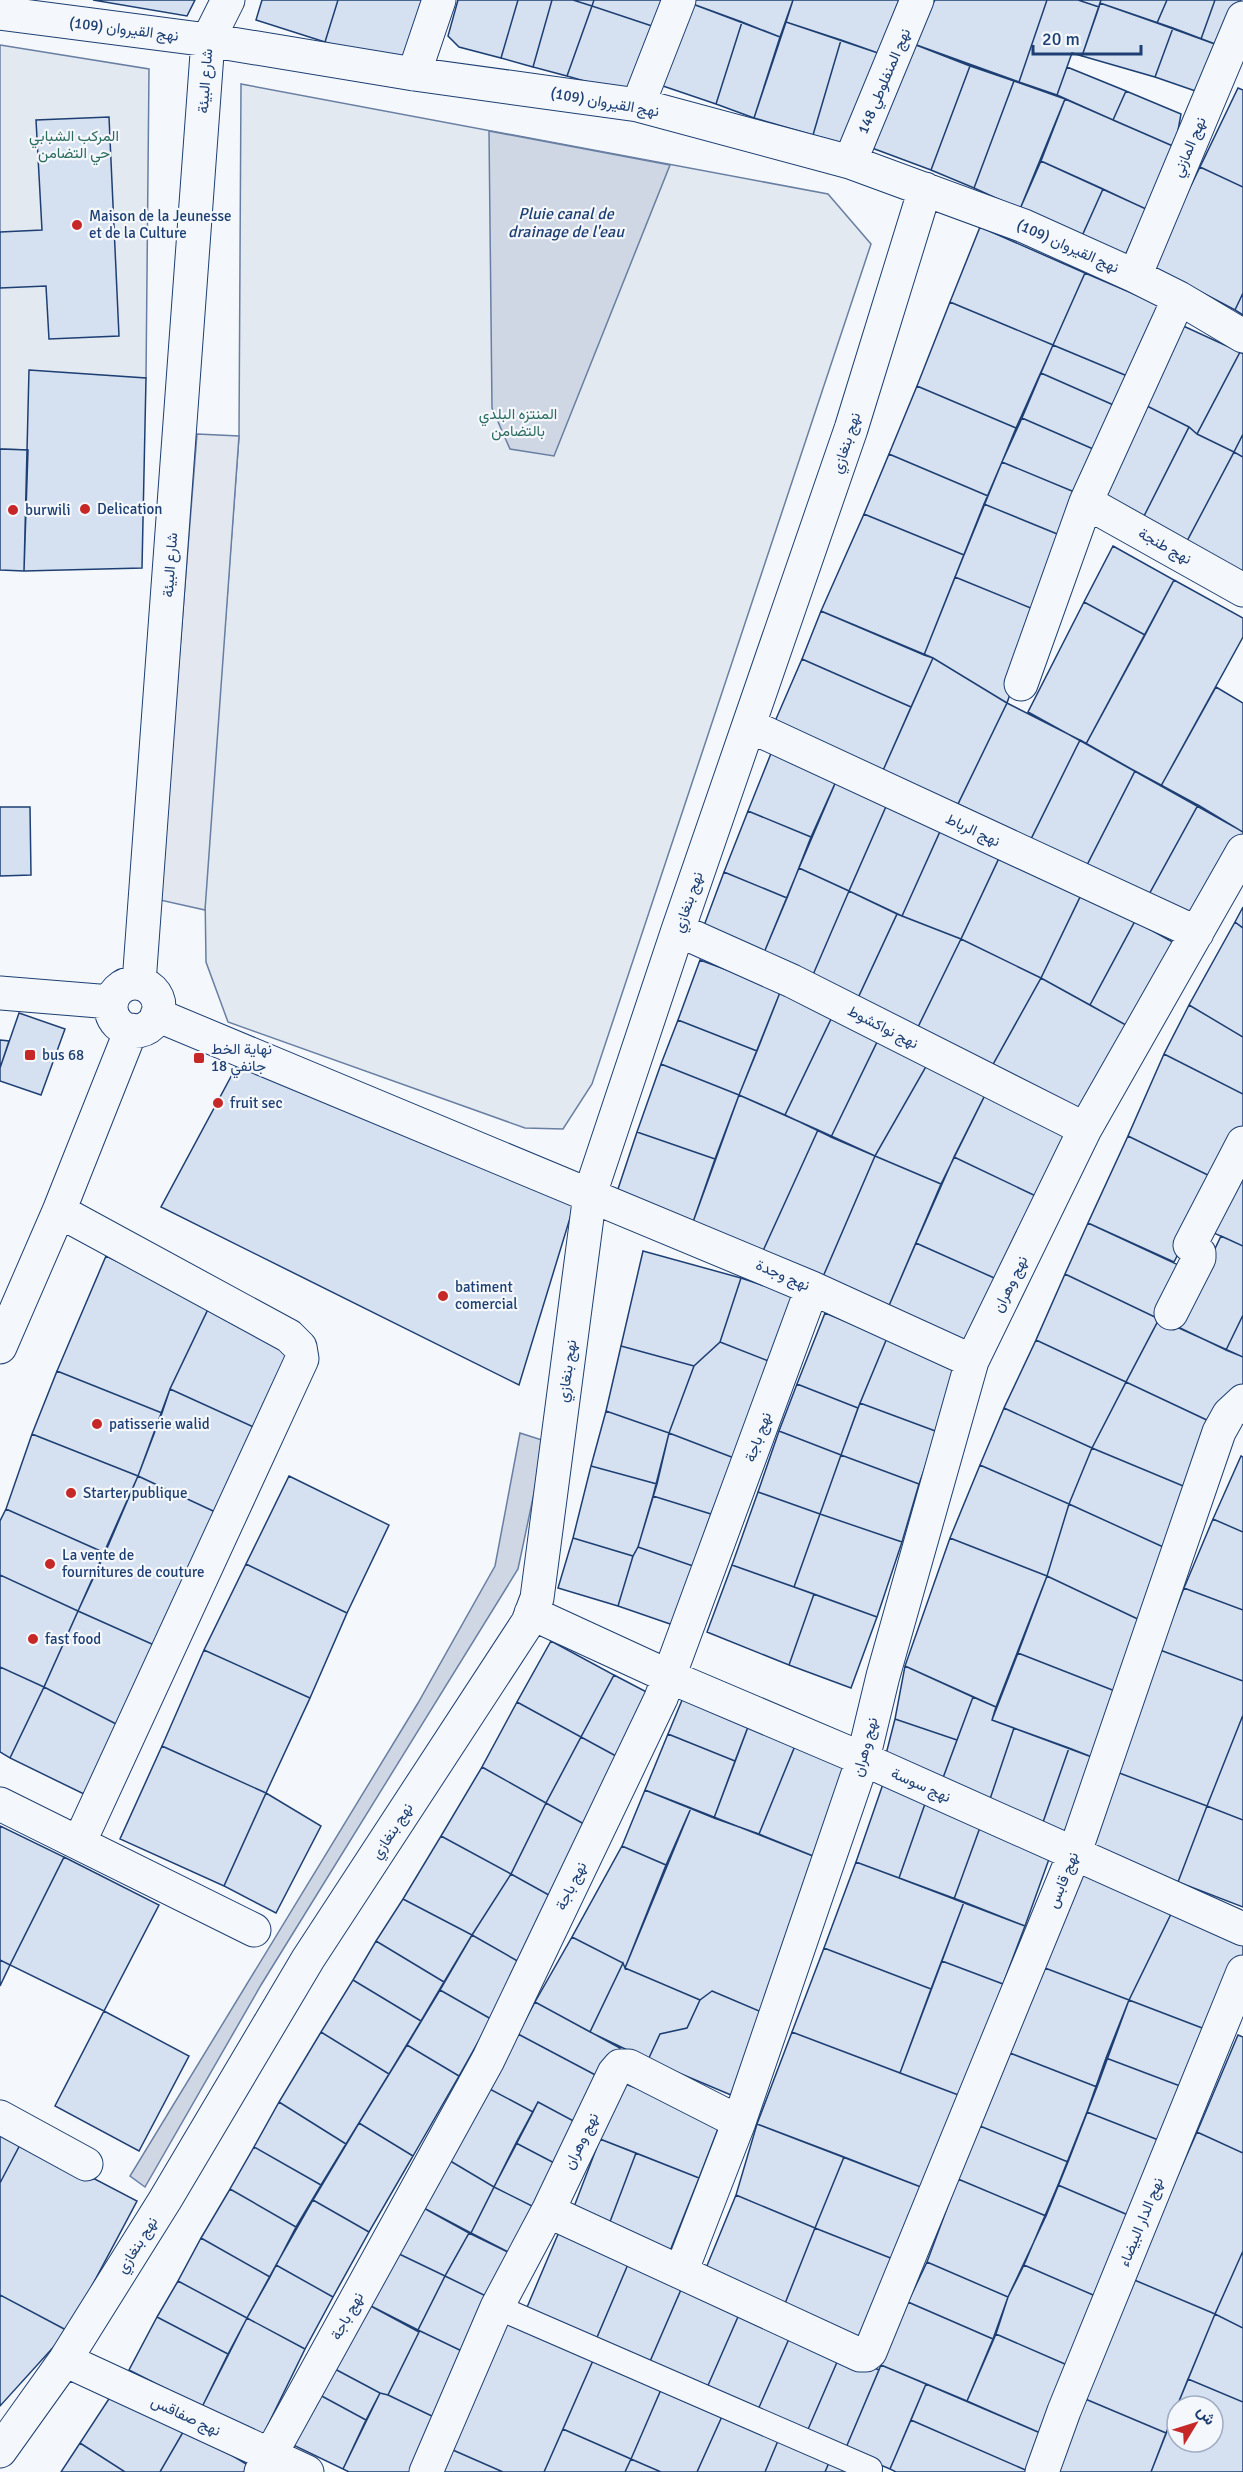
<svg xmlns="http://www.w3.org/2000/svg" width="1243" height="2472" viewBox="0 0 1243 2472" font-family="Signika,Vazirmatn,sans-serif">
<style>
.green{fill:#e3e9f0;stroke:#687fa3;stroke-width:1.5}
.parking{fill:#e3e8f0;stroke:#687fa3;stroke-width:1.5}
.water{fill:#cfd7e4;stroke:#687fa3;stroke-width:1.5}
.building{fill:#d5e0f0;stroke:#1d3f73;stroke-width:1.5}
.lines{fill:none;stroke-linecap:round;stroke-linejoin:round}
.pedestrian-casing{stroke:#1d3f73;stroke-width:26}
.minor-casing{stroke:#1d3f73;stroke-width:35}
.pedestrian{stroke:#f4f7fb;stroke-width:24}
.minor{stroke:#f4f7fb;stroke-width:33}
.poi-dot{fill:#c62828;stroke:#f4f7fb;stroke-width:2}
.labels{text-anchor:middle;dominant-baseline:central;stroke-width:4.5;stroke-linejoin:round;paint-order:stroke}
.street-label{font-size:15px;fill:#1d3f73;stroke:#f4f7fb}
.park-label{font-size:15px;fill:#2c6c60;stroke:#f4f7fb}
.poi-label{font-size:15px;fill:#1d3f73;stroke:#f4f7fb;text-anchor:start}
.water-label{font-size:16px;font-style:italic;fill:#1d3f73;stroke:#f4f7fb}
</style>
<rect width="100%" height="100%" fill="#f4f7fb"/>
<!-- green -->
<path class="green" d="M0,45L149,69L146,378L28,450L0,449Z
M241,84L828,194L871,244L592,1084L563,1129L525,1128L228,1022L206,962L205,892L239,436Z"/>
<!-- parking -->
<path class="parking" d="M197,434L239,436L205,910L160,900Z"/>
<!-- water -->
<path class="water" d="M489,131L670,165L554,456L510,449L492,408Z
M520,1433L545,1441L518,1569L261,1985L145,2187L130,2176L418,1703L495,1566Z"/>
<!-- building -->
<path class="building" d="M93,0H195L187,16Z
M262,0H338L325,42L256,20Z
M338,0H428L407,68L325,42Z
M458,0H518L501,58L459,47L448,36Z
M518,0H552L533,67L501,58Z
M552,0H573L592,6L567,76L533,67Z
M573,0H594L592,6Z
M594,0H665L655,27L592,6Z
M691,0H793L780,37L690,3Z
M793,0H899L878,53L786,22Z
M935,0H1047L1019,82L911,43Z
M1047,0H1078L1099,7L1082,56L1072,53L1057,95L1019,82Z
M1078,0H1101L1099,7Z
M1101,0H1167L1157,23L1100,3Z
M1167,0H1215L1201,39L1157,23Z
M1215,0H1241L1223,47L1201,39Z
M690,3L742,22L716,104L660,85Z
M1100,3L1173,28L1155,77L1082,56Z
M592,6L655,27L633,95L567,76Z
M742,22L780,37L754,118L716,104Z
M786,22L841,40L813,135L754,118Z
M1173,28L1223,47L1207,95L1155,77Z
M841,40L878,53L849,145L813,135Z
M911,43L970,66L931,170L872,148Z
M970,66L1014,81L974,188L931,170Z
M1067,67L1126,91L1113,120L1057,95Z
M1014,81L1065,99L1020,209L974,188Z
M1238,88L1243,90V187L1200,167Z
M1126,91L1181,114L1175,147L1113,120Z
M1065,99L1175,147L1146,209L1041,161Z
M109,117L119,336L49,339L46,286L0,288V232L42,230L36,120Z
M1041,161L1103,189L1082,236L1020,209Z
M1200,167L1243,187V293L1235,310L1152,266Z
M1103,189L1146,209L1125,256L1082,236Z
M980,227L1085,273L1053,345L950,302Z
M1085,273L1162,306L1132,378L1053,345Z
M1243,293V315L1235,310Z
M950,302L1053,345L1016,428L917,386Z
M1179,324L1240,352L1197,434L1189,427L1141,403Z
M1053,345L1132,378L1118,407L1041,373Z
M1240,352L1243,354V434L1234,452L1197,434Z
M29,370L146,378L142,568L24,571Z
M1041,373L1118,407L1100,452L1022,418Z
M917,386L1016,428L988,496L889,454Z
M1141,403L1189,427L1143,518L1096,494Z
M1022,418L1100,452L1084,496L1002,462Z
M1189,427L1197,434L1234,452L1186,543L1143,518Z
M1243,434V457L1234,452Z
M0,449L28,450L24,571L0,570Z
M1234,452L1243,457V573L1186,543Z
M889,454L988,496L964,555L864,514Z
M1002,462L1084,496L1067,538L984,504Z
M984,504L1067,538L1038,611L955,577Z
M864,514L964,555L924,655L821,611Z
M1113,546L1174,580L1145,635L1084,602Z
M955,577L1038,611L1007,703L933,658L924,655Z
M1174,580L1243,618V637L1161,786L1086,744Z
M1084,602L1145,635L1086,744L1028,712Z
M821,611L933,658L911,707L802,659Z
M933,658L1007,703L958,804L881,775Z
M802,659L911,707L881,775L773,726Z
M1216,687L1243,703V832L1161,786Z
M1007,703L1080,740L1031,839L958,804Z
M1080,740L1135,771L1086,867L1031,839Z
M772,751L837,779L811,837L748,811Z
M1135,771L1198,805L1147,898L1086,867Z
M837,779L888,802L849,891L799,868Z
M888,802L942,827L902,916L849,891Z
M1198,805L1243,832V840L1196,925L1147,898Z
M0,807H30L31,875L0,876Z
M748,811L811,837L787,898L724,872Z
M942,827L1000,856L961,939L902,916Z
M1000,856L1081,895L1041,978L961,939Z
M799,868L849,891L812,977L763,955Z
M724,872L787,898L763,955L702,931Z
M849,891L897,914L858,998L812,977Z
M1081,895L1135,921L1090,1005L1041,978Z
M1243,907V928L1235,922Z
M897,914L961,939L918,1027L858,998Z
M1135,921L1178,945L1133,1029L1090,1005Z
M1235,922L1243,928V1037L1189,1005Z
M961,939L1041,978L991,1068L918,1027Z
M700,960L781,990L757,1051L678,1020Z
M1041,978L1133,1029L1083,1119L991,1068Z
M781,990L833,1015L785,1115L739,1095Z
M1189,1005L1243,1037V1094L1164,1054Z
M19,1013L65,1029L41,1095L0,1081V1068Z
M833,1015L879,1038L831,1137L785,1115Z
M678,1020L757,1051L739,1095L661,1064Z
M879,1038L928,1063L875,1156L831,1137Z
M0,1040L9,1041L0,1068Z
M1164,1054L1243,1094V1130L1216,1179L1128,1136Z
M241,1058L574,1205L519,1385L161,1207Z
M928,1063L986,1093L941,1184L875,1156Z
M661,1064L739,1095L715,1159L637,1132Z
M986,1093L1069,1136L1040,1198L954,1157Z
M739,1095L818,1130L762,1253L693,1222Z
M818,1130L875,1156L822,1279L762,1253Z
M637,1132L715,1159L693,1222L616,1195Z
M1128,1136L1216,1179L1174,1262L1088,1223Z
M875,1156L941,1184L888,1308L822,1279Z
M954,1157L1040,1198L1001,1281L916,1243Z
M1243,1166V1246L1207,1230Z
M1088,1223L1185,1268L1159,1319L1065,1274Z
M1221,1236L1243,1246V1315L1226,1350L1178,1327Z
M916,1243L1001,1281L972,1346L888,1308Z
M643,1251L741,1278L720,1342L694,1366L621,1346Z
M106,1256L210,1305L170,1389L162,1413L57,1371Z
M1065,1274L1159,1319L1126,1382L1036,1340Z
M741,1278L795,1296L771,1362L720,1342Z
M210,1305L298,1355L258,1429L170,1389Z
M825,1313L887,1338L858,1408L797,1384Z
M1243,1315V1357L1226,1350Z
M1159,1319L1243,1357V1393L1211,1422L1126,1382Z
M887,1338L962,1370L938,1432L860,1403Z
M1036,1340L1126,1382L1092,1448L1004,1408Z
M720,1342L771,1362L734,1458L669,1433L694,1366Z
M621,1346L694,1366L669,1433L606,1411Z
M57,1371L162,1413L138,1476L32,1434Z
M1126,1382L1211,1422L1188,1488L1092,1448Z
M797,1384L858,1408L841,1455L779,1431Z
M170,1389L258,1429L226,1517L138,1476Z
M860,1403L938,1432L919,1484L841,1455Z
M1004,1408L1092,1448L1069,1504L980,1465Z
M606,1411L669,1433L657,1484L591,1466Z
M779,1431L841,1455L820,1514L758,1492Z
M669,1433L734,1458L711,1514L653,1496Z
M32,1434L138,1476L105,1553L6,1509Z
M1092,1448L1188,1488L1172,1551L1069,1504Z
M841,1455L919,1484L902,1542L820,1514Z
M1241,1456L1243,1457V1532L1213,1519Z
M980,1465L1069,1504L1047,1576L950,1538Z
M591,1466L657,1484L638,1547L633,1556L573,1538Z
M138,1476L226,1517L163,1649L78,1611Z
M289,1476L389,1525L347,1613L246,1564Z
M758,1492L820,1514L794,1587L732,1565Z
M653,1496L711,1514L693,1566L638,1547Z
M1069,1504L1172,1551L1144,1622L1047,1576Z
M6,1509L105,1553L78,1611L0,1575V1521Z
M820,1514L902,1542L877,1617L794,1587Z
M1213,1519L1243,1532V1610L1184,1588Z
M573,1538L633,1556L618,1606L558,1588Z
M950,1538L1047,1576L996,1707L905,1666Z
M638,1547L693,1566L673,1625L618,1606L633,1556Z
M246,1564L347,1613L310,1698L204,1650Z
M732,1565L814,1594L789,1665L707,1632Z
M0,1575L78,1611L44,1687L0,1667Z
M1047,1576L1144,1622L1120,1693L1018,1653Z
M1184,1588L1243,1610V1681L1160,1650Z
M814,1594L877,1617L851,1688L789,1665Z
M78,1611L163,1649L122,1727L44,1687Z
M551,1641L614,1675L581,1737L517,1702Z
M204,1650L310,1698L266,1793L162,1746Z
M1160,1650L1243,1681V1715L1207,1806L1114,1771Z
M1018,1653L1120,1693L1097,1759L992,1720Z
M905,1666L973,1697L957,1740L895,1719Z
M0,1667L44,1687L10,1758L0,1752Z
M614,1675L660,1699L627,1762L581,1737Z
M44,1687L122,1727L88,1796L10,1758Z
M685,1693L751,1719L735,1761L668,1734Z
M973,1697L996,1707L992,1720L1014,1728L988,1805L940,1786Z
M517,1702L581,1737L546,1803L482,1767Z
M1243,1715V1820L1207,1806Z
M751,1719L797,1741L759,1834L714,1818Z
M895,1719L957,1740L940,1786L884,1762Z
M1014,1728L1069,1748L1041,1828L988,1805Z
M668,1734L735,1761L714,1818L645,1790Z
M581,1737L627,1762L593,1829L546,1803Z
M797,1741L856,1766L823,1860L759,1834Z
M162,1746L266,1793L224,1886L120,1839Z
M1069,1748L1097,1759L1066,1841L1041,1828Z
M482,1767L546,1803L511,1874L441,1836Z
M1114,1771L1207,1806L1178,1882L1087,1846Z
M883,1784L926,1801L899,1878L856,1862Z
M645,1790L691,1808L666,1865L622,1846Z
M266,1793L321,1826L276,1913L224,1886Z
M926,1801L982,1822L954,1899L899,1878Z
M546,1803L593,1829L556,1899L511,1874Z
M1207,1806L1243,1820V1907L1178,1882Z
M691,1808L823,1860L764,2013L712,1991L700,2000L625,1968Z
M982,1822L1053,1848L1025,1926L954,1899Z
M0,1826L64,1857L10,1965L0,1960Z
M441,1836L511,1874L472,1935L403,1899Z
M622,1846L666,1865L625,1968L623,1963L572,1937Z
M64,1857L159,1905L104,2011L10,1965Z
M856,1862L964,1902L931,1989L824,1948Z
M1079,1872L1173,1910L1129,2000L1045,1968Z
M511,1874L556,1899L521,1963L472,1935Z
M403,1899L472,1935L444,1982L376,1941Z
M964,1902L1025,1926L1003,1984L942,1961Z
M1173,1910L1243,1941V1958L1210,2031L1129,2000Z
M472,1935L521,1963L491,2019L440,1990Z
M572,1937L623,1963L590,2032L535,2002Z
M376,1941L444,1982L421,2021L353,1980Z
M824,1948L931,1989L900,2073L792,2032Z
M0,1960L10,1965L0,1986Z
M942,1961L1003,1984L961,2096L900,2073Z
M623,1963L625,1968L700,2000L687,2028L660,2034L648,2060L590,2032Z
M1045,1968L1129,2000L1097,2087L1010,2053Z
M353,1980L421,2021L389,2074L321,2032Z
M440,1990L491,2019L459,2076L407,2045Z
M712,1991L764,2013L731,2095L648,2060L660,2034L687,2028L700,2000Z
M1129,2000L1210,2031L1188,2089L1106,2058Z
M535,2002L620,2048L603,2079L518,2034Z
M104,2011L189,2056L139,2151L55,2106Z
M321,2032L389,2074L346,2144L279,2102Z
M792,2032L961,2096L926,2189L757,2124Z
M518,2034L603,2079L581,2125L538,2102L533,2112L486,2087Z
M1238,2035L1243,2037V2153L1197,2132Z
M407,2045L459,2076L413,2156L359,2123Z
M1010,2053L1097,2087L1068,2162L980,2126Z
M1106,2058L1188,2089L1166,2143L1087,2112Z
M623,2083L721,2121L699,2178L600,2139Z
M486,2087L533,2112L494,2187L447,2159Z
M279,2102L346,2144L321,2185L254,2147Z
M538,2102L581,2125L560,2166L516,2143Z
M1087,2112L1166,2143L1135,2218L1058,2185Z
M359,2123L413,2156L369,2232L313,2200Z
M757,2124L844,2157L815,2228L736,2195Z
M980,2126L1068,2162L1046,2216L958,2179Z
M0,2129L22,2141L0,2183Z
M1197,2132L1243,2153V2251L1215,2314L1132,2279Z
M600,2139L636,2153L608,2227L572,2212Z
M22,2141L137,2201L68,2331L0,2295V2183Z
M516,2143L560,2166L538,2209L494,2187Z
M254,2147L321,2185L296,2227L230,2189Z
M636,2153L699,2178L670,2251L608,2227Z
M844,2157L926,2189L898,2261L815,2228Z
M447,2159L494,2187L471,2233L420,2206Z
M958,2179L1046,2216L1008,2297L927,2262Z
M1058,2185L1135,2218L1100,2298L1024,2265Z
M494,2187L538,2209L514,2255L471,2233Z
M230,2189L296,2227L270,2277L201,2238Z
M736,2195L815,2228L784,2306L704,2273Z
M313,2200L369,2232L333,2297L276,2265Z
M420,2206L469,2233L445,2276L395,2252Z
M815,2228L898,2261L865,2341L784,2306Z
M559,2232L629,2262L595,2342L525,2312Z
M469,2233L514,2255L494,2300L445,2276Z
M201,2238L270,2277L247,2318L178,2281Z
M1243,2251V2328L1215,2314Z
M395,2252L445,2276L418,2330L367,2304Z
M629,2262L683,2285L648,2366L595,2342Z
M927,2262L1008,2297L993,2339L908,2302Z
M276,2265L333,2297L305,2349L247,2318Z
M1024,2265L1100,2298L1074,2368L996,2334L1008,2297Z
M445,2276L494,2300L468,2354L418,2330Z
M1132,2279L1215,2314L1166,2433L1083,2398Z
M178,2281L247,2318L228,2354L157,2317Z
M683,2285L741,2310L706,2390L648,2366Z
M0,2295L68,2331L0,2406Z
M908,2302L993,2339L967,2401L881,2365Z
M367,2304L419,2332L388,2395L380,2393L333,2368Z
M741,2310L792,2332L757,2412L706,2390Z
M1215,2314L1243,2328V2402L1188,2379Z
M503,2316L595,2356L544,2472H503L446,2447Z
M157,2317L228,2354L202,2407L129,2370Z
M247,2318L305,2349L262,2437L202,2407Z
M418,2330L468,2354L436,2418L388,2395L419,2332Z
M792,2332L841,2353L806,2434L757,2412Z
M996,2334L1074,2368L1045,2435L967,2401Z
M841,2353L879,2370L845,2450L806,2434Z
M595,2356L663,2385L631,2459L563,2429Z
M881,2365L926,2384L890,2469L845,2450Z
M333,2368L380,2393L366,2420L318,2394Z
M1188,2379L1243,2402V2472H1151L1177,2406V2442H1213V2406H1177Z
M926,2384L1045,2435L1030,2472L911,2420Z
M118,2385L186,2427L160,2472H125L80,2443Z
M663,2385L724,2412L697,2472H661L631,2459Z
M380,2393L388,2395L436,2418L410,2472H349L343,2469Z
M318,2394L366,2420L343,2469L291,2444Z
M1083,2398L1166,2433L1151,2472H1054Z
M724,2412L780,2436L765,2472H697Z
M911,2420L1030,2472H896L890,2469Z
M186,2427L251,2467L248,2472H160Z
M563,2429L631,2459L625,2472H544Z
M780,2436L831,2458L825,2472H765Z
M80,2443L125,2472H61Z
M446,2447L503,2472H434Z
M831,2458L863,2472H825Z
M631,2459L661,2472H625Z"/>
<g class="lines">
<!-- pedestrian casing -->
<g class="pedestrian-casing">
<path id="pedestrian" d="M497,2307L870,2469"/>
</g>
<!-- minor casing -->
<g class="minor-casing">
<path id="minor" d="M0,13L208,40L414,74L638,105L850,162L1024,226L1135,276L1179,298L1243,336
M414,74L439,0
M638,105L679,0
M850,162L917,0
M1135,276L1243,18
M1086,502L1243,590
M1021,684L1086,502L1179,298
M750,726L1197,933
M678,930L792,981L1085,1129
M139,983L208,40L228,0
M111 1007a24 24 0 1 1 48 0a24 24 0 1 1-48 0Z
M0,993L111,1002
M157,1015L812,1288L972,1361
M59,1211L289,1336L300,1347L302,1359L79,1843
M1171,1313L1199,1258V1253L1190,1245L1243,1143
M0,1347L59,1211L131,1030
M531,1613L670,1677L863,1759L1243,1929
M0,1804L254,1930
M0,2117L86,2164
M548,2211L860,2355H866L870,2352L1075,1852L1219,1432L1229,1414L1243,1401
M681,2272L739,2122
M65,2360L307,2472
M0,2451L65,2360L165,2200L308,1959L528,1622L537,1598L590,1194L678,930L851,429L925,189
M261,2472L488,2060L661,1698L812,1288
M426,2472L497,2307L548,2211L614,2073L620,2066H629L739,2122L863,1759L883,1676L972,1361L1085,1129L1243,851
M1042,2472L1064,2411L1243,1972"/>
</g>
<!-- pedestrian -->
<use href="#pedestrian" class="pedestrian"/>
<!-- minor -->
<use href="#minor" class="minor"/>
</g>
<!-- markers -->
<g class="poi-dot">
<circle cx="77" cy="225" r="6"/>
<circle cx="85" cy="509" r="6"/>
<circle cx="13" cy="510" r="6"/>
<rect x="24" y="1049" width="12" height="12" rx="3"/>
<rect x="193" y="1052" width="12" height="12" rx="3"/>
<circle cx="218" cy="1103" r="6"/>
<circle cx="443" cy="1296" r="6"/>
<circle cx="97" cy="1424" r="6"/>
<circle cx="71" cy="1493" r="6"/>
<circle cx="50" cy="1564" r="6"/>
<circle cx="33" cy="1639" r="6"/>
</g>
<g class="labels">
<!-- street labels -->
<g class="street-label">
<text transform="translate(124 29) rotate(7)">نهج القيروان (109)</text>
<text transform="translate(205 81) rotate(-86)">شارع البيئة</text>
<text transform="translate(884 81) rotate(-67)">نهج المنفلوطي 148</text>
<text transform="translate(605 102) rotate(10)">نهج القيروان (109)</text>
<text transform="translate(1189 147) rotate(-67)">نهج المازني</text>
<text transform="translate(1068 246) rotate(24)">نهج القيروان (109)</text>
<text transform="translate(846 443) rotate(-72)">نهج بنغازي</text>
<text transform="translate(1165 546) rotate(29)">نهج طنجة</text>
<text transform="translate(170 565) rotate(-86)">شارع البيئة</text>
<text transform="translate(973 830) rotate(25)">نهج الرباط</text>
<text transform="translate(688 902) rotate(-71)">نهج بنغازي</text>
<text transform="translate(883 1027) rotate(27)">نهج نواكشوط</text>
<text transform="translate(783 1275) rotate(23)">نهج وجدة</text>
<text transform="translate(1010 1284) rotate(-64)">نهج وهران</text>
<text transform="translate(567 1371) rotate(-82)">نهج بنغازي</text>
<text transform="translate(758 1437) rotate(-70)">نهج باجة</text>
<text transform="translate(865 1747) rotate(-75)">نهج وهران</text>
<text transform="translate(921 1785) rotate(24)">نهج سوسة</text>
<text transform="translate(392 1831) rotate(-57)">نهج بنغازي</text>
<text transform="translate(1063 1880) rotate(-68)">نهج قابس</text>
<text transform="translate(571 1886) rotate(-64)">نهج باجة</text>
<text transform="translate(581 2141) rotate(-64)">نهج وهران</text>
<text transform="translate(1141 2222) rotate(-68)">نهج الدار البيضاء</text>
<text transform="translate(137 2245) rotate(-58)">نهج بنغازي</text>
<text transform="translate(347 2316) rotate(-61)">نهج باجة</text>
<text transform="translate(186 2416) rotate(25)">نهج صفاقس</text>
</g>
<!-- park labels -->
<g class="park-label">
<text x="74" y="136">المركب الشبابي<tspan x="74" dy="17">حي التضامن</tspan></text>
<text x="518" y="414">المنتزه البلدي<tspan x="518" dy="17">بالتضامن</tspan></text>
</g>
<!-- poi labels -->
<g class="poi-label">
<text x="89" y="216">Maison de la Jeunesse<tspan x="89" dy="17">et de la Culture</tspan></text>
<text x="97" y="509">Delication</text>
<text x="25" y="510">burwili</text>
<text x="211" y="1049">نهاية الخط<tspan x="211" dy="17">18 جانفي</tspan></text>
<text x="42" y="1055">bus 68</text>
<text x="230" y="1103">fruit sec</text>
<text x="455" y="1287">batiment<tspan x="455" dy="17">comercial</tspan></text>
<text x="109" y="1424">patisserie walid</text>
<text x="83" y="1493">Starter publique</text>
<text x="62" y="1555">La vente de<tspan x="62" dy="17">fournitures de couture</tspan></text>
<text x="45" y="1639">fast food</text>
</g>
<!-- water labels -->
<g class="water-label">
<text x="566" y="214">Pluie canal de<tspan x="566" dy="18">drainage de l'eau</tspan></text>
</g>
</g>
<!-- north arrow -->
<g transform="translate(1195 2424) rotate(52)"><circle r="28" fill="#f4f7fb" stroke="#9eadc5" stroke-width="1.5"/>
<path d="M0-4.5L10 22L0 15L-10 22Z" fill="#c62828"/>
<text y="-9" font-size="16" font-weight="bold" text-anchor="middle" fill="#1d3f73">ش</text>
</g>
<!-- scale -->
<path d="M1033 45v9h108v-9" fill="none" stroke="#1d3f73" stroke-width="3"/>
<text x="1042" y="45" font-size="18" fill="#1d3f73" stroke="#f4f7fb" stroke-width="4.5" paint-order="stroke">20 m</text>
</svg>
